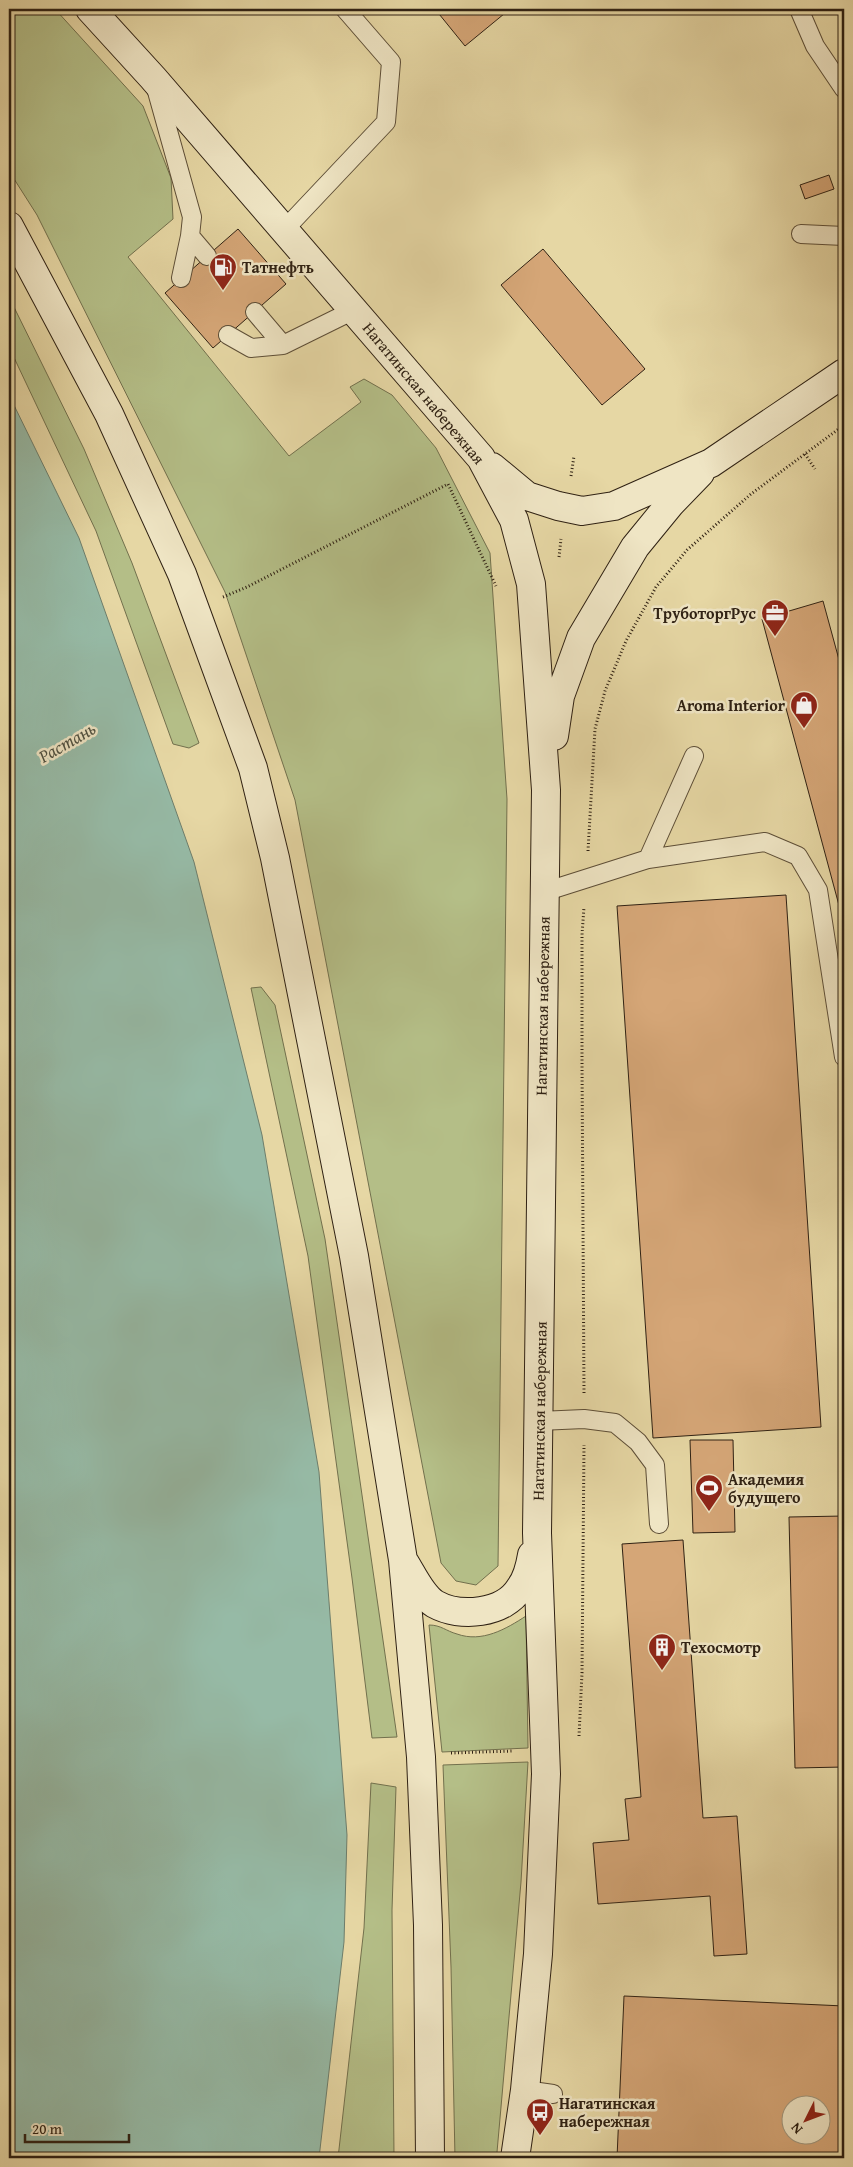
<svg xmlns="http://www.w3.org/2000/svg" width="853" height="2167" viewBox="0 0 853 2167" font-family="'Gentium Book Plus',serif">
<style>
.green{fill:#b4be87;stroke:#72704d}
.water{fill:#96baa6;stroke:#6d7d6b}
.building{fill:#d5a677;stroke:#2f2113;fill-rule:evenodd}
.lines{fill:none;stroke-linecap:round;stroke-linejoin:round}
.lane-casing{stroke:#5d4e37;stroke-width:20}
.secondary-casing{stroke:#2f2113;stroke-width:30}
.path{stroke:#2f2113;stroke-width:3;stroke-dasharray:1 2.5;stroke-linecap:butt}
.lane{stroke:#efe5c4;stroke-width:18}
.secondary{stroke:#efe5c4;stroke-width:28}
.labels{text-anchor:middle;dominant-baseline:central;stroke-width:5;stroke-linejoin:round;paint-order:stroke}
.poi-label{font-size:16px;font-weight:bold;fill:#2f2113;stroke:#efe5c4;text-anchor:start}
.street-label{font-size:16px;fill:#2f2113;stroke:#efe5c4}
.water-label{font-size:18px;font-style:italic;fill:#4e4f3f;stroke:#efe5c4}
</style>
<rect width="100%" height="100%" fill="#e6d7a4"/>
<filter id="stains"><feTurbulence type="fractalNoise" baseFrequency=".004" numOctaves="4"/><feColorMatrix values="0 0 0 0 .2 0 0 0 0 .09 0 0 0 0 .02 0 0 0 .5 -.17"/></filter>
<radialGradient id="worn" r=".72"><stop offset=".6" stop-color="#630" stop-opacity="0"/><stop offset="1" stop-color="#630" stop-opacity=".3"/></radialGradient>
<!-- green -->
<path class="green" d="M9,9H55L143,106L171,178L173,219L128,257L289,456L361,402L350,387L364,379L392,395L436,448L490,553L507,799L498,1566L476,1585L456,1581L441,1563L295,800L225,592L37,215L9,171Z
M9,297L84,449L132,563L199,743L189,748L173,744L96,531L9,347Z
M261,987L275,1005L325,1239L397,1737L372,1738L352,1578L308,1256L251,988Z
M526,1616L528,1748L442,1752L429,1625C441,1625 446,1631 457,1634C482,1643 506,1629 526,1616Z
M528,1762L521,1882L497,2152L496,2158H455L451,1967L443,1765Z
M371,1783L396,1787L392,1910L394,2158H338L364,1928Z"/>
<!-- water -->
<path class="water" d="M9,395L79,538L194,862L262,1135L319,1472L347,1835L344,1942L319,2158H9Z"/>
<!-- building -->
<path class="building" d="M435,9H510L465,46Z
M829,175L834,189L805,199L800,185Z
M238,229L286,284L213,348L165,293Z
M543,249L645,369L602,405L501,285Z
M823,601L844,678V924L762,619Z
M786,895L821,1427L653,1438L617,906Z
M690,1440H733L735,1532L693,1533Z
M844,1516V1767L795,1768L789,1517Z
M683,1540L703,1818L737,1816L747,1954L714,1956L710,1896L598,1904L593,1843L629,1840L625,1799L641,1797L622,1544Z
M624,1996L844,2006L842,2158H617ZM790,2104H820V2134H790Z"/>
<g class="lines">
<!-- lane casing -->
<g class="lane-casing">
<path id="lane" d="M799,9L815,46L844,89
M156,88L192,217L190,236L207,256
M284,230L386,122L391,62L345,9
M801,234L844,236
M181,278L190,236
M255,312L283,345L354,310
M228,335L251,348L283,345
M648,859L765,842L798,856L818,890L844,1057
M544,892L648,859L694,756
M539,1421L584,1419L615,1423L638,1442L655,1465L659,1524
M525,2090L553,2094"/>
</g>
<!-- secondary casing -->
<g class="secondary-casing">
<path id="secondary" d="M90,9L153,78L481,458L514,520L531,584L546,790L537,1533L546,1774L538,1954L525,2090L515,2158
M9,226L109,414L182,574L253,768L275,858L354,1256L403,1560L421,1757L428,1925L430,2158
M492,467L527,496L558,506L582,511L614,506L711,463L844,373
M554,736L560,696L581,638L635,547L671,503L700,473
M405,1563C413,1576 422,1596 435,1604C460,1618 504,1614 520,1588C527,1579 530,1567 532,1555"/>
</g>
<!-- path -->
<path class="path" d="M805,454L815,469
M571,476L574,456
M559,557L561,539
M223,597L247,587L448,484L496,586
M588,851L595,729L605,691L626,641L656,587L687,550L751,494L844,425
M584,1393L582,1061V935L584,907
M579,1736L582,1673L584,1445
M451,1753L513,1751"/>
<!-- lane -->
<use href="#lane" class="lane"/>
<!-- secondary -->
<use href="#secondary" class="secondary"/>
</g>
<!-- icons -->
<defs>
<g id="fuel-pin" transform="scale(1.4375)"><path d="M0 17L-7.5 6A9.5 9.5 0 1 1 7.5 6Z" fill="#8f2418" stroke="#efe5c4"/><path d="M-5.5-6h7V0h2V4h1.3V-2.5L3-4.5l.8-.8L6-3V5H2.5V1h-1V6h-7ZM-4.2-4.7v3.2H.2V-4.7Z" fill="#fff"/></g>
<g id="office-pin" transform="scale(1.4375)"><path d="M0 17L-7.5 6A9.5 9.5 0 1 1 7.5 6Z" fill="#8f2418" stroke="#efe5c4"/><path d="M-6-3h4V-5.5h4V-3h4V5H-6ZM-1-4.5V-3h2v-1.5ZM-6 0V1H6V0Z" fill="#fff"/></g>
<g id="shop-pin" transform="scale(1.4375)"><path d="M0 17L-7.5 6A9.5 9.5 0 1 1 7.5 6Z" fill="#8f2418" stroke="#efe5c4"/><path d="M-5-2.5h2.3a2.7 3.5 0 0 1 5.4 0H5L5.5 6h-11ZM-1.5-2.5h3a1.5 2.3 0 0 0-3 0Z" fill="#fff"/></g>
<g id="stadium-pin" transform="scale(1.4375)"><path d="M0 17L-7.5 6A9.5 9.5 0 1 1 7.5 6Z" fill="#8f2418" stroke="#efe5c4"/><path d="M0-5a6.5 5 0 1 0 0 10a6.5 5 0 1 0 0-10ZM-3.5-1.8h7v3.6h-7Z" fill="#fff"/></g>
<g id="building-pin" transform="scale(1.4375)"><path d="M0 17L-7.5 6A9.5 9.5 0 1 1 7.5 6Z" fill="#8f2418" stroke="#efe5c4"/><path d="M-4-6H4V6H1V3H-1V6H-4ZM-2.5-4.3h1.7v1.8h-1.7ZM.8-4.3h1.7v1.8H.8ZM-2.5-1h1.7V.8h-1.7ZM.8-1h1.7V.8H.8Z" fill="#fff"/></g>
<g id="bus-pin" transform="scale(1.4375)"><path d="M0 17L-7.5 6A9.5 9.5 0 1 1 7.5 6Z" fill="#8f2418" stroke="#efe5c4"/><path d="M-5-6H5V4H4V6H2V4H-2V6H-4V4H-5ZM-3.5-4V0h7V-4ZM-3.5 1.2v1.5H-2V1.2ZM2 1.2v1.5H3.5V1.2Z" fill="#fff"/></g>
</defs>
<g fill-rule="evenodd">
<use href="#fuel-pin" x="223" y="267"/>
<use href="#office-pin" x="775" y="613"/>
<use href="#shop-pin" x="804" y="705"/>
<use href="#stadium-pin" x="709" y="1488"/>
<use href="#building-pin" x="662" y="1647"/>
<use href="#bus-pin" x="540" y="2112"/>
</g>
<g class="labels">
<!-- poi labels -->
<g class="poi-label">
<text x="242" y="267">Татнефть</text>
<text x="756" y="613" text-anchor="end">ТруботоргРус</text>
<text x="785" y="705" text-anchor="end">Aroma Interior</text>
<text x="728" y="1479">Академия<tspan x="728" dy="18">будущего</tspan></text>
<text x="681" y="1647">Техосмотр</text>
<text x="559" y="2103">Нагатинская<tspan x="559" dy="18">набережная</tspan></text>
</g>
<!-- street labels -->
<g class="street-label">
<text transform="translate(424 393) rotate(50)">Нагатинская набережная</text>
<text transform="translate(542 1006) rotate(-89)">Нагатинская набережная</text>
<text transform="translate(539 1411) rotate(-89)">Нагатинская набережная</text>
</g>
<!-- water labels -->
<g class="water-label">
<text transform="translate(67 742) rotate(-30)">Растань</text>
</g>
</g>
<!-- margin -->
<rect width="853" height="2167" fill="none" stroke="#e6d7a4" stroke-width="30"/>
<rect x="10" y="10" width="833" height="2147" fill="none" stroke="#2f2113" stroke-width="2.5"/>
<rect x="15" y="15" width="823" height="2137" fill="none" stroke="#2f2113"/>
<!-- north arrow -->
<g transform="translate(806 2120) rotate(228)"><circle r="24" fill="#efe5c4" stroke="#a2977d"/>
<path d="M0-4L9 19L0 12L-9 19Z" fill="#8f2418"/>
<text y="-8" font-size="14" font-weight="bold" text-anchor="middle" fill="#2f2113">N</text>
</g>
<!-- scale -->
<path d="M25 2134v8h104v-8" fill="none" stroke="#2f2113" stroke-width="2.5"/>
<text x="32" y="2134" font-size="15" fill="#2f2113" stroke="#efe5c4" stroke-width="4" paint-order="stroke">20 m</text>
<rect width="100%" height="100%" filter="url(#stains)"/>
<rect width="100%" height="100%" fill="url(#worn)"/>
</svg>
